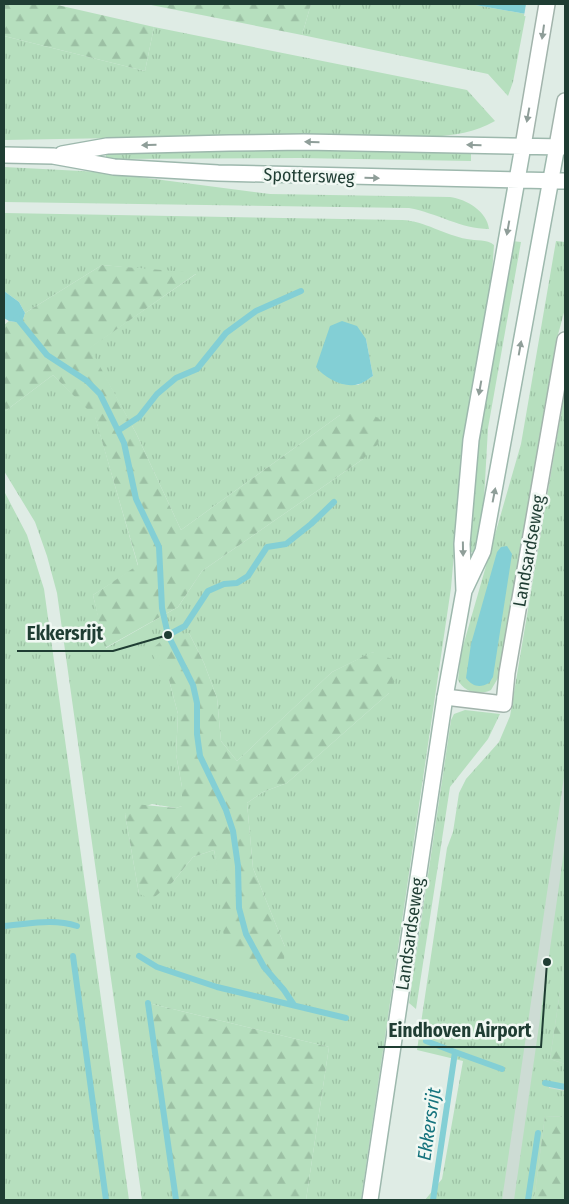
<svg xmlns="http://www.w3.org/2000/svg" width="569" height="1204" viewBox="0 0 569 1204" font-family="'Fira Sans Condensed',sans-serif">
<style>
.built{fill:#cddcd4}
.grass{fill:url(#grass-tufts);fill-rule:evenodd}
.forest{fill:url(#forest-firs)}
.water{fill:#83cfd5}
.pier{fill:#dfece5}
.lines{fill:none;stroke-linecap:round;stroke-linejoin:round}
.stream{stroke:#83cfd5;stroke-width:6}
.street-casing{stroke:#a2b4ac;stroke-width:18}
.secondary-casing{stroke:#9db8ad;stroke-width:18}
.street{stroke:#fff;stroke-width:15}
.secondary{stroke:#fff;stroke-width:15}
.oneway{fill:#8f9e99}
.labels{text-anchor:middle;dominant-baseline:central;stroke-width:5;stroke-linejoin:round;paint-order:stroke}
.street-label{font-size:18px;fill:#1f3d33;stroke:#f0f8f3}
.water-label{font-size:19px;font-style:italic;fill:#15737d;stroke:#f0f8f3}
.leader{fill:none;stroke:#1f3d33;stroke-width:2}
.callout-dot{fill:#1f3d33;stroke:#f0f8f3;stroke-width:2}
.callout-label{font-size:19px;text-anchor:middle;font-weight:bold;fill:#1f3d33;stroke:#f0f8f3;stroke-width:5;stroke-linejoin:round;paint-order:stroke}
</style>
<defs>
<pattern id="grass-tufts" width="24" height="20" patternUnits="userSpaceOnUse" patternTransform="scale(1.25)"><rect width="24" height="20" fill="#b6dfbe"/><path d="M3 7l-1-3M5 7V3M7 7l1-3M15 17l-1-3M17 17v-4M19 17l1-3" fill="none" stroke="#9cc0a4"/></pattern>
<pattern id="forest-firs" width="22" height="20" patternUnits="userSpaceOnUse" patternTransform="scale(1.25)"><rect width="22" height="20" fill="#b6dfbe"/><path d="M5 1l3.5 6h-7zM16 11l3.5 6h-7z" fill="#9cc0a4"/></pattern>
</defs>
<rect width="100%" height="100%" fill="#dfece5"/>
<!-- built -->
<path class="built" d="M565,738V1200H491Z"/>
<!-- grass -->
<path class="grass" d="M311,4H470L526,14L513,82L508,96L488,74L302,35Z
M154,27L467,90L495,121C474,133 455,135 431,137L228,136L4,140V36L145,71Z
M265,148L460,152L471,153V161L299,158L106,159V152Z
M4,167L101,172L270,194L450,197C466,199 487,211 489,229C461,229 437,213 409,208L4,202Z
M4,213L402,220C425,221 444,235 467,239C476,241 487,239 494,245L492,275L464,439L451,588L361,1200H306L329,1047L148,1003L176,1200H142L57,593L47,556L35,522L4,471V412L53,375L95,416L138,566L93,595L106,648L178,607L202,571L363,459L340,415L181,530L136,433L89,348L196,274L102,265L25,313L19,302L4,291ZM366,339L373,376L358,385L342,384ZM189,633L204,663L217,698L221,741L237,761L332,672L373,652L389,693L287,783L263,792L247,803L253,868L285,947L218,870L214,850L193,857L173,882L139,894L125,814L152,804L176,808L182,806V787L176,754L178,714L169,680Z
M512,241L521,242L488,428L483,517L475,553L467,551L478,438Z
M556,241L565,242V309L556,342L498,678L491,690C479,696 464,692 458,680L461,653L521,444Z
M565,390V770L502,1200H425L442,1179L463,1061L417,1050L447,848L453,832L459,793L466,779L499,742L510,716Z
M4,491L27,535L44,589L129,1200H4Z
M465,710L500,714L488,739L450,787L416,1009L409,1003L451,720L454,714Z
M565,844V958L550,1059L565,1064V1085L549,1081V1088L565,1091V1117L545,1116L534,1200H514Z"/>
<!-- forest -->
<path class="forest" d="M4,4H53L154,27L145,71L4,36Z
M146,4H311L302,35Z
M102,265L197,273L90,348L136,433L181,530L340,415L368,411L383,422L378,444L363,459L202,571L178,607L105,648L93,595L138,565L95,417L53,375L4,412V325L9,321L22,323L25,313Z
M189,633L204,663L217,698L221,741L237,761L332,672L372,652L392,659L398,674L389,693L287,783L263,792L247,803L253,868L285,947L283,973L265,978C251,971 238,964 228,951C222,944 218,867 214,850L193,857L173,882L152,899L139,894L125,814L134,804L176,808L182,806V787L176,754L178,714L169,680L150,651L168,635Z
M565,958V1064L550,1059Z
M148,1003L329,1047L306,1200H176Z
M545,1116L565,1117V1200H534Z"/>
<!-- water -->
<path class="water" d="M470,4H565L526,14Z
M4,291L19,302L25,313L22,323L9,321L4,318Z
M342,321L357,326L366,339L373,376C369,378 364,383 359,384C344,389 325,378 316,367L330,326Z
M507,546L512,554L493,677L489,683C480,688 473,687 466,678L471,644L497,552L501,547Z"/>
<!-- pier -->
<path class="pier" d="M526,4H565V22L524,16Z"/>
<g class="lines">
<!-- stream -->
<path class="stream" d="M17,318L47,355L87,381L100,394L124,443L136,499L159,547L162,608L168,635L193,685L197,703V734L200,756L226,810L233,831L238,866L239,908L246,934L264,967L284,990L294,1005
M119,430L139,417L157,394L176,378L197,369L226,333L256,311L301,291
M168,635L185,626L208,591L224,584L237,583L248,576L267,547L286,544L311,524L334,502
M4,926C29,924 53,918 77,926
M73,956L106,1200
M139,956L157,967L217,987L346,1018
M148,1003L176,1200
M426,1041L455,1052L433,1200
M455,1052L502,1069
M545,1083L565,1087
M528,1200L538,1133"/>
<!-- street casing -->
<g class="street-casing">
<path id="street" d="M523,146L547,4
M557,146L565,101
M445,697L504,704L507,673L565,340"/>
</g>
<!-- secondary casing -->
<g class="secondary-casing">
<path id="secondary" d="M62,154L107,146L229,143L304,142L565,147
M4,155L53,156L114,167L218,173L565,181
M465,589L483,551L557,146
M370,1200L445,697L464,591L462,544L471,440L523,146"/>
</g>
<!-- street -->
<use href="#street" class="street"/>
<!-- secondary -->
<use href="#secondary" class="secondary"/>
</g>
<!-- one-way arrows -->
<defs><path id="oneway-solid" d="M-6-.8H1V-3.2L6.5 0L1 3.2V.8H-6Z" transform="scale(1.25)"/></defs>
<g class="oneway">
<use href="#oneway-solid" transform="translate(543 32) rotate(98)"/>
<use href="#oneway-solid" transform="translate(528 115) rotate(100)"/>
<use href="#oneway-solid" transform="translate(312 142) rotate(-179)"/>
<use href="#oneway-solid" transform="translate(149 145) rotate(179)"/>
<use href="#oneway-solid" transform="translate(474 145) rotate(-179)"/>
<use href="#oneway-solid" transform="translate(372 178) rotate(2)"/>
<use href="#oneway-solid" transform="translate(508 228) rotate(100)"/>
<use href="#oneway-solid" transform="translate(520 348) rotate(-80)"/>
<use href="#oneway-solid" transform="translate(480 388) rotate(100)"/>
<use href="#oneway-solid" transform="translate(494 495) rotate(-79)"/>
<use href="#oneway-solid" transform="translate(463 549) rotate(89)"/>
</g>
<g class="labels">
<!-- street labels -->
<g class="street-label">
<text transform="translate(309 176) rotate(2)">Spottersweg</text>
<text transform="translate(529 551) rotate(-80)">Landsardseweg</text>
<text transform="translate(410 934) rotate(-82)">Landsardseweg</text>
</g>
<!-- water labels -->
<g class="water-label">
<text transform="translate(429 1124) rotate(-82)">Ekkersrijt</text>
</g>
</g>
<!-- callouts -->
<path class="leader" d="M168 635L113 651H17M547 962L541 1047H378"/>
<g class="callout-dot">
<circle cx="168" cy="635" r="5"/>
<circle cx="547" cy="962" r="5"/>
</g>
<g class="callout-label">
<text x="65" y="640">Ekkersrijt</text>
<text x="460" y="1037">Eindhoven Airport</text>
</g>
<!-- border -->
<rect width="569" height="1204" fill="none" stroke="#1f3d33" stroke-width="10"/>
</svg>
